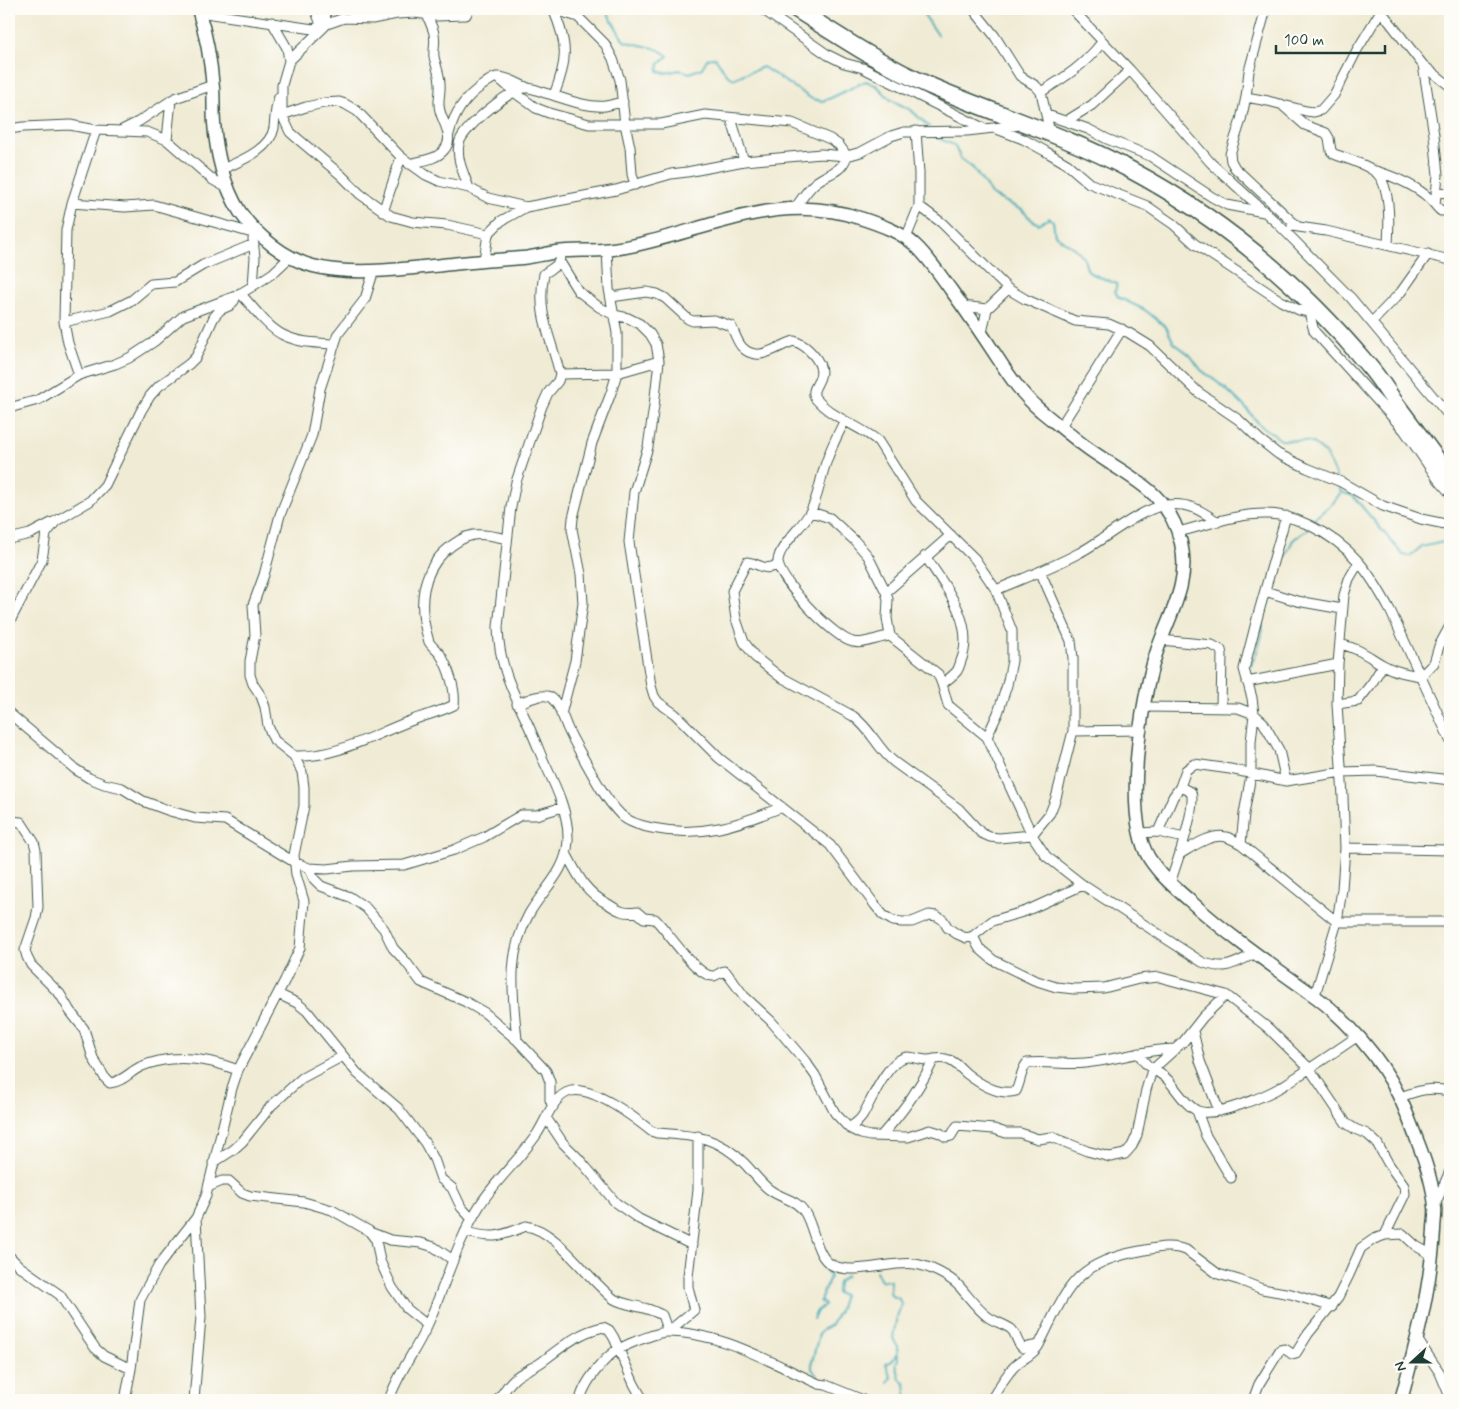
<svg xmlns="http://www.w3.org/2000/svg" width="1459" height="1409" viewBox="0 0 1459 1409" font-family="Mynerve,sans-serif">
<style>
.lines{fill:none;stroke-linecap:round;stroke-linejoin:round}
.stream{stroke:#3babb8;stroke-width:2}
.street-casing{stroke:#3e574c;stroke-width:11}
.secondary-casing{stroke:#3e574c;stroke-width:15}
.highway-casing{stroke:#3e574c;stroke-width:19}
.street{stroke:#fff;stroke-width:9}
.secondary{stroke:#fff;stroke-width:12}
.highway{stroke:#fff;stroke-width:16}
</style>
<rect width="100%" height="100%" fill="#fdfcf7"/>
<filter id="ink" filterUnits="userSpaceOnUse"><feTurbulence type="fractalNoise" baseFrequency=".02" numOctaves="2"/><feDisplacementMap in="SourceGraphic" scale="10" xChannelSelector="R" yChannelSelector="G"/><feConvolveMatrix kernelMatrix="1 2 1 2 8 2 1 2 1" color-interpolation-filters="sRGB"/></filter>
<filter id="wash" filterUnits="userSpaceOnUse"><feTurbulence type="fractalNoise" baseFrequency=".0096" numOctaves="4" result="noise"/><feDisplacementMap in="SourceGraphic" scale="20" xChannelSelector="R" yChannelSelector="G"/><feGaussianBlur stdDeviation="1.12" result="paint"/><feColorMatrix in="noise" values="0 0 0 0 0 0 0 0 0 0 0 0 0 0 0 0 0 1.4 0 .05"/><feComposite in="paint" operator="in"/></filter>
<g filter="url(#wash)">
<rect width="100%" height="100%" fill="#f0ebd4"/>
<g class="lines">
<!-- stream -->
<path class="stream" d="M605,9L624,41C638,46 656,45 668,56L659,64L658,71L665,73L680,70L690,73L702,68L707,59L715,57L727,75L734,79C745,72 751,73 763,67L812,99L822,101L831,98L866,81L877,86L891,100L911,110L929,127
M920,9L938,35
M935,135V137L954,145L961,159L973,168L992,195L1022,210L1033,221L1039,224L1049,218L1053,221L1055,235L1078,251L1084,259L1087,269L1090,273L1117,284L1115,291L1118,297L1145,310L1166,327L1174,343L1190,355L1201,370L1225,388L1246,408L1259,424L1281,440L1304,441L1313,443L1319,448L1326,454L1336,477
M1338,484L1341,492L1353,496L1403,555L1410,556L1421,547L1448,541
M1314,523L1315,518L1333,503L1341,492
M1271,586L1293,540L1309,528
M1251,665C1257,652 1266,633 1261,619
M876,1271L881,1281L890,1280V1293L893,1297L898,1298L902,1304C896,1315 895,1326 893,1338L897,1346L898,1359L896,1364L900,1379L905,1383L907,1400
M813,1319L817,1311L825,1305L820,1301L830,1277L826,1270
M818,1377L812,1369V1362L819,1334L823,1329L831,1325L839,1311L844,1295L837,1293L838,1282L847,1275
M888,1382L891,1377L886,1364L892,1361L897,1355"/>
</g>
</g>
<g filter="url(#ink)">
<g class="lines">
<!-- street casing -->
<g class="street-casing">
<path id="street" d="M315,9L322,27
M553,9L578,17L605,44L613,59L620,80L625,124L630,147L632,174L635,185
M553,9C568,44 568,60 554,95
M762,9L828,55L844,63L863,68L985,129
M973,9L994,35L1020,76L1036,86L1041,92L1050,133
M1072,9L1130,70L1211,163L1278,224L1351,298L1450,417
M1266,9L1249,71L1246,97L1241,120L1230,154L1231,161L1235,168L1297,226
M1381,11L1423,65L1450,86
M199,12L313,29L344,18L372,19L397,14L416,13L437,16L463,15H466L469,9
M272,22L287,48L289,61L282,85V115L290,132L298,139L341,175L360,194L391,216L413,222L447,225L488,234
M289,61L325,26L326,9
M1423,65L1434,135L1438,175L1435,205
M497,77L514,92L536,108L549,113L589,124H661L705,115L792,123L830,139L839,145L847,156C841,174 828,172 815,183C807,190 801,200 795,208
M1041,92C1064,78 1086,64 1102,42
M1246,97L1268,101L1306,111L1314,112L1321,110L1334,95L1357,50L1382,9
M1281,104L1305,125L1326,133L1329,138L1331,151L1334,154C1347,159 1363,163 1374,171C1392,183 1389,226 1388,245
M282,115L306,107L324,103L339,102L345,104L357,111L401,157L426,175L439,181L469,188L488,198L526,207L616,190L671,174L687,172L744,161L821,154L847,156L861,152L891,136L904,132L967,131L1020,125
M1047,115L1088,129L1107,139L1150,156L1212,197L1227,205L1264,212
M731,118L744,161
M1068,120L1092,105L1130,70
M9,129L23,127L70,125L96,130L147,132L167,140L213,180L229,189
M997,129L1023,139L1045,151L1067,164L1089,183L1147,206L1173,224L1195,244L1281,301L1299,310L1319,314
M122,130L138,122L175,98L213,85
M449,134C454,113 465,97 483,85C487,82 492,78 497,77C506,76 518,84 526,87
M167,140L171,100
M409,164C420,161 436,160 444,150C455,138 443,123 440,111C437,101 441,93 440,84C440,75 436,66 434,57C433,49 436,42 434,34C433,26 426,18 427,9
M223,169C240,161 270,150 274,128C275,117 275,108 279,97
M1376,171C1395,177 1415,185 1430,199C1434,203 1437,208 1441,211L1450,210
M469,188C464,174 456,159 459,144C461,129 512,87 527,88C533,88 539,91 545,93C564,98 585,108 605,106C611,105 617,103 623,102
M1436,192L1450,193
M72,203L125,207L154,205L252,233
M919,206L942,223L1008,289L1025,299L1075,321L1109,324L1129,333L1150,346L1198,392L1239,420L1259,439L1278,454L1307,468L1341,482L1383,506L1421,519L1450,525
M383,212L401,157
M1292,226L1326,231L1450,260
M906,238L919,206V173L916,131
M484,260L488,234L501,221L526,207
M560,262L578,291L599,307L614,315L628,318L640,324L650,334L656,344L659,361L654,406L648,447L634,492L629,542L651,686L654,696L658,702L675,714L719,758L830,845L875,905L883,915L893,921L902,922H912L929,915L937,916L943,920L948,928L957,934L966,938L973,936L992,921L1026,911L1083,885
M253,286L255,257L253,239
M240,293C253,307 267,327 283,335C299,343 317,343 334,344
M611,297L646,292L657,294L665,298L688,319L693,321L714,320L731,326C735,333 737,342 742,347C758,364 777,346 794,341C806,345 825,362 820,377C818,385 811,389 815,398C833,419 857,424 878,441L916,501L975,559L996,590L1012,631V661L1007,685L998,713L987,737
M963,306L987,309
M1309,312L1314,331L1404,430L1437,478L1450,493
M64,322L110,311L132,300L151,284L175,282L203,265L254,244
M1372,322L1401,292L1428,254
M982,333L987,309L1008,289
M560,374L617,373L659,361
M79,375L68,343L64,322L66,230L72,203L96,130
M9,408L38,400L79,375L115,364L129,358L155,341L183,316L236,296L253,286L273,273L290,257
M844,422C838,434 831,447 827,460C820,477 819,498 809,514C802,527 779,546 778,561C777,579 835,639 853,642C864,645 878,637 890,636L938,674L942,684L948,705L987,737L1032,835L1046,856L1083,885L1202,962C1225,971 1233,964 1254,954
M1061,426L1122,329
M811,512L830,518L855,541L868,556L886,592L888,599L887,618L890,636
M1178,532C1207,525 1238,513 1268,514C1282,514 1296,519 1309,525C1352,546 1369,571 1391,612L1450,740
M9,539L30,534L53,522
M925,556C945,586 976,623 961,661C960,664 959,668 957,671C953,676 947,680 942,684
M778,565C760,572 761,563 747,562L732,591L736,619L744,642L755,657L779,676L853,716C872,730 876,747 894,762L959,809L981,833L990,837L999,838L1032,835L1050,813L1056,798L1073,731V658L1071,641L1040,571
M996,590C1024,578 1053,567 1079,553C1104,540 1139,509 1166,505C1189,502 1200,510 1218,522
M1265,591L1297,601L1342,609
M886,592L951,535
M9,623L42,560L46,534L56,521L90,501L105,485L141,411L150,396L159,386L189,364L196,357L214,317L220,310L229,306L234,301L236,296
M1161,640L1212,645L1221,650L1222,655L1221,707
M1340,644C1360,649 1366,655 1383,665C1395,672 1408,674 1421,676L1434,663L1439,646L1450,626
M1247,682L1338,664
M517,704C525,701 538,694 547,696C558,698 563,718 567,727C572,739 579,750 585,761C595,779 606,800 621,815C629,823 642,826 652,828C701,838 738,825 782,807
M1337,704L1358,701L1372,683L1383,665
M1144,707L1238,708L1254,714L1263,722L1279,750L1286,781
M9,713L75,769L89,778L104,784L122,788L143,801L170,811L195,818L225,820L294,862L309,868L327,869L353,866L404,865L454,850L484,837L521,815H536L563,807
M561,714L575,661L583,603L581,574L572,529L573,518L592,443L611,393L617,373V333L609,289L607,250
M1073,731L1142,730
M294,756C335,758 373,735 410,721C425,715 440,712 454,705C456,690 448,666 440,654C437,650 432,647 429,642C428,639 427,634 426,631C419,603 422,573 444,552C467,531 478,532 507,539
M9,821L21,822L34,842L36,850L38,907L36,918L25,950L27,957L31,965L60,994L70,1011L84,1029L93,1058L105,1078L110,1083C122,1082 130,1072 140,1067C172,1053 207,1058 238,1070
M1158,832L1173,797L1180,787L1186,770L1194,764L1230,769L1286,781L1342,772L1376,771L1450,780
M1139,833L1158,832L1184,838
M1241,844L1244,814L1251,775V742L1254,714L1252,698L1244,669L1258,615L1286,516
M1345,848L1450,850
M566,853C578,876 585,892 608,904C619,911 624,914 637,912L644,918L655,919C667,930 697,978 714,976C717,975 721,972 724,971L726,972L744,996L771,1021L805,1061L815,1075L835,1113L849,1128L861,1134L870,1136L908,1137L930,1130L940,1133L946,1137L951,1136L957,1126L994,1129L1006,1133H1020L1038,1139L1052,1137L1087,1151L1110,1157L1125,1154L1132,1146L1137,1135L1146,1090L1152,1070L1184,1041L1203,1017L1226,995
M1180,854C1192,847 1211,833 1226,837C1231,838 1237,842 1241,844L1337,922H1450
M309,868L314,879L321,886L350,897L366,908L384,929L393,948L406,962L421,982L466,1002L485,1013L517,1040L546,1071L550,1082V1100L553,1107
M1170,883C1176,865 1197,808 1191,792L1180,787
M973,936L979,948L993,960L1034,980L1056,987L1074,989L1104,988L1139,979L1159,977L1226,995L1267,1027L1309,1068L1346,1123L1355,1129L1367,1134L1377,1143L1388,1163L1404,1186L1405,1194L1385,1235L1374,1239L1361,1248L1349,1275L1338,1297L1308,1334L1296,1353L1292,1354L1285,1349L1280,1350L1259,1384L1253,1400
M278,994L297,1003L307,1011L357,1073L399,1109L425,1143L434,1159L441,1179L452,1188L461,1207L472,1219
M1315,995L1337,922L1342,889L1345,848L1343,797L1337,704L1338,664L1344,595L1349,579L1359,562
M1193,1031L1200,1061L1219,1111
M517,1040C513,995 506,955 529,914C543,889 566,873 568,841C569,815 557,789 546,766C541,756 538,747 534,738C517,698 499,672 498,627L511,507L516,482L542,406L548,393L558,381L560,374C551,337 536,314 544,274C551,268 559,267 560,257
M1139,1053C1146,1070 1158,1069 1169,1081C1177,1090 1186,1106 1198,1111C1215,1118 1265,1096 1281,1087C1307,1071 1333,1053 1358,1036
M1400,1097C1420,1090 1429,1087 1450,1091
M1197,1111L1206,1136L1231,1178
M547,1119L563,1143L579,1159L616,1203L639,1219L692,1245
M849,1128C854,1124 860,1121 863,1115C871,1101 889,1057 908,1057C914,1057 920,1060 927,1060C936,1060 940,1056 949,1060C957,1063 961,1069 967,1074C980,1084 1000,1096 1016,1091C1021,1081 1020,1072 1027,1063C1046,1061 1066,1065 1085,1063C1116,1060 1145,1049 1176,1049
M881,1136C902,1113 920,1088 934,1059
M213,1163L233,1150L242,1142L271,1106L302,1078L343,1056
M208,1187L222,1181H229L242,1193L250,1196L304,1202L332,1210L369,1231L376,1240L380,1261L392,1287L407,1309L427,1325
M1435,1205L1450,1171
M465,1232C495,1239 499,1237 526,1226C557,1230 587,1279 614,1299C624,1305 636,1305 647,1309C652,1310 657,1313 662,1315L668,1332L694,1310L688,1287V1276L698,1190V1136
M372,1233L390,1240L421,1243L434,1247L453,1260
M1385,1235L1403,1234L1416,1246L1432,1255
M9,1256L19,1266L60,1295L95,1348L104,1356L131,1369
M1417,1339L1440,1373L1450,1397
M125,1400L131,1369L140,1300L159,1265L196,1218L206,1196L232,1088L238,1070L285,980L300,948L304,901L296,875L294,855L304,806V787L302,772L294,756L274,740L268,726L265,707L261,696L253,684L250,675V661L255,635L253,605L264,575L280,515L312,435L320,389L338,334L365,299L374,270
M194,1400L201,1317L196,1218
M389,1400C398,1373 415,1352 427,1326C445,1286 456,1243 480,1205C496,1180 520,1159 537,1134C546,1121 553,1095 571,1091C593,1086 635,1118 651,1131L657,1133C694,1136 716,1135 744,1163C753,1172 760,1183 770,1190C782,1199 797,1199 805,1213C814,1227 816,1257 832,1265C853,1276 894,1260 915,1264C929,1266 949,1276 959,1286C968,1296 977,1309 988,1317C995,1322 1004,1324 1011,1329C1017,1334 1016,1343 1023,1348L1039,1345C1067,1289 1073,1263 1140,1251C1156,1248 1170,1244 1186,1250L1218,1274L1239,1280L1262,1289L1291,1294L1332,1307
M497,1400C504,1393 507,1385 514,1379C522,1371 534,1368 543,1361C563,1346 579,1332 603,1327L609,1330L614,1338L634,1384L643,1400
M580,1400C584,1384 597,1368 609,1356C618,1348 627,1345 639,1340C648,1337 658,1332 668,1332C722,1332 771,1363 819,1384L826,1385L863,1400
M991,1400C999,1388 1006,1373 1018,1363C1026,1357 1034,1354 1039,1345"/>
</g>
<!-- secondary casing -->
<g class="secondary-casing">
<path id="secondary" d="M198,9C206,34 211,62 213,88C214,100 213,112 214,123C216,152 224,187 240,212C256,235 285,259 313,266C354,277 411,268 452,264C475,261 498,260 522,258C533,257 544,254 556,252C571,250 587,251 602,250C617,249 633,246 648,242C722,224 786,192 863,219C881,225 901,232 915,245C929,258 940,275 951,290C967,312 982,334 997,357C1010,377 1022,395 1041,411C1056,423 1071,436 1086,447C1125,476 1169,489 1181,543C1191,585 1168,616 1156,654C1141,700 1123,816 1149,858C1160,875 1175,888 1189,900C1228,935 1267,962 1309,992C1344,1016 1381,1058 1399,1096C1406,1110 1411,1125 1417,1140C1425,1160 1433,1184 1435,1207C1436,1214 1434,1222 1434,1230C1431,1288 1416,1344 1401,1400"/>
</g>
<!-- highway casing -->
<g class="highway-casing">
<path id="highway" d="M796,9C839,36 882,65 928,85C995,114 1065,135 1129,169C1221,218 1301,285 1367,364C1378,376 1387,391 1396,404C1414,428 1432,453 1450,477"/>
</g>
<!-- street -->
<use href="#street" class="street"/>
<!-- secondary -->
<use href="#secondary" class="secondary"/>
<!-- highway -->
<use href="#highway" class="highway"/>
</g>
</g>
<!-- margin -->
<rect width="1459" height="1409" fill="none" stroke="#fdfcf7" stroke-width="30"/>
<!-- north arrow -->
<g transform="translate(1412 1362) rotate(249)" stroke="#fdfcf7" stroke-width="4" paint-order="stroke">
<path d="M0-4L9 19L0 12L-9 19Z" fill="#1f3d34"/>
<text y="-8" font-size="14" font-weight="bold" text-anchor="middle" fill="#1f3d34">N</text>
</g>
<!-- scale -->
<path d="M1276 45v8h109v-8" fill="none" stroke="#1f3d34" stroke-width="2.5"/>
<text x="1284" y="45" font-size="15" fill="#1f3d34" stroke="#fdfcf7" stroke-width="4" paint-order="stroke">100 m</text>
</svg>
